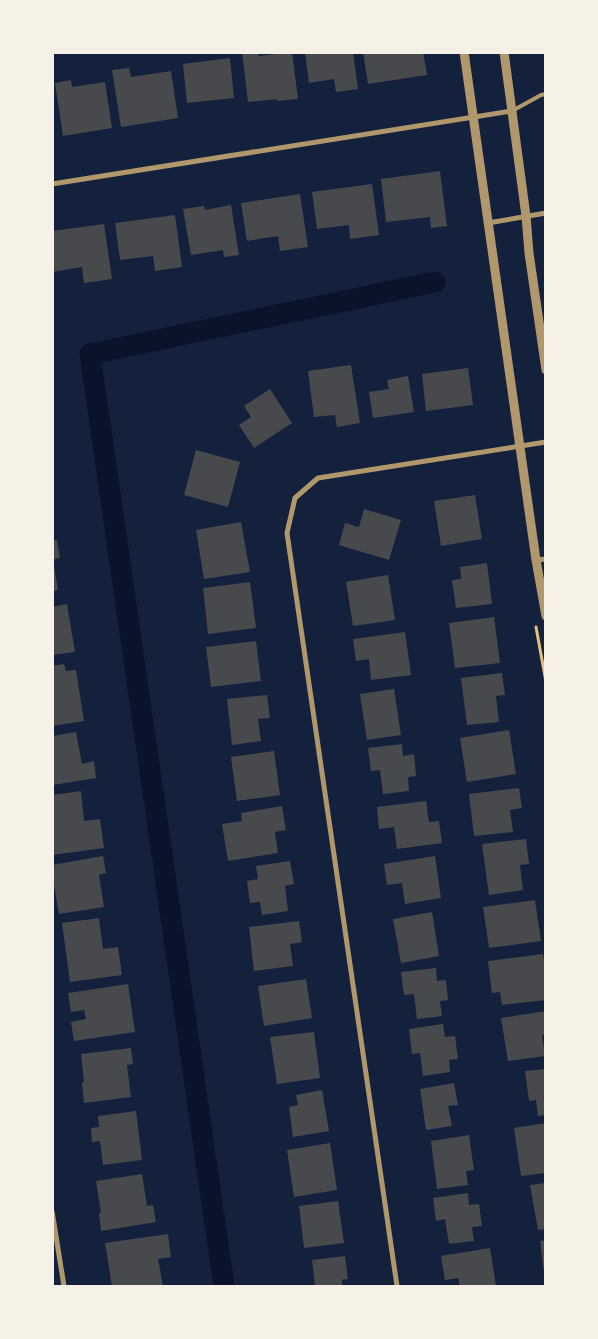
<svg xmlns="http://www.w3.org/2000/svg" width="598" height="1339" viewBox="0 0 598 1339" font-family="'PT Sans',sans-serif">
<style>
.lines{fill:none;stroke-linecap:round;stroke-linejoin:round}
.canal{stroke:#0b132b;stroke-width:21}
.building{fill:#48494c}
.path{stroke:#e5c07b;stroke-width:3}
.service{stroke:#b1986c;stroke-width:4}
.minor{stroke:#b1986c;stroke-width:5}
.tertiary{stroke:#b1986c;stroke-width:9}
</style>
<rect width="100%" height="100%" fill="#14213d"/>
<g class="lines">
<!-- canal -->
<path class="canal" d="M224,1286L90,354L435,282"/>
</g>
<!-- building -->
<path class="building" d="M242,52H258L259,56L292,52L298,99L277,101V99L248,102Z
M305,52H353L358,89L336,92L334,79L309,83Z
M363,52H423L427,75L368,84Z
M230,58L234,98L187,103L183,64Z
M129,68L131,77L171,71L178,118L121,127L112,70Z
M71,80L72,87L105,82L112,128L63,136L55,83Z
M440,171L447,226L431,228L430,217L386,222L381,179Z
M372,184L379,235L350,239L349,225L317,229L312,192Z
M300,194L308,247L280,251L278,236L247,241L241,203Z
M231,205L239,255L224,257L223,250L191,255L183,209L204,206L205,210Z
M175,215L182,267L155,271L153,256L120,260L115,223Z
M104,224L112,279L84,283L82,267L52,272V231Z
M351,365L360,423L337,427L335,415L314,417L308,371Z
M468,368L473,405L426,411L422,374Z
M408,376L414,412L373,418L369,392L389,389L387,380Z
M270,389L292,423L254,448L239,425L251,417L244,406Z
M196,450L240,462L228,507L184,495Z
M475,495L482,539L441,546L434,501Z
M364,509L401,520L389,560L339,545L345,523L359,527Z
M241,522L250,572L204,579L196,530Z
M57,540L60,558L52,560V541Z
M487,563L492,604L456,608L452,580L461,579L460,567Z
M52,566H54L58,590L52,591Z
M388,575L395,620L353,626L346,582Z
M250,582L256,628L208,634L203,588Z
M67,604L75,652L52,655V607Z
M494,617L500,663L455,668L449,623Z
M405,632L411,675L371,680L369,659L356,661L353,639Z
M256,641L261,681L211,687L206,647Z
M64,664L66,671L76,670L84,721L52,726V666Z
M502,673L505,695L496,696L499,722L467,725L461,678Z
M394,689L401,735L367,740L360,694Z
M267,695L270,718L258,719L261,741L232,745L227,699Z
M509,730L516,774L467,782L460,738Z
M76,732L82,764L94,761L96,778L53,785L52,736Z
M402,744L403,756L414,754L416,776L408,777L409,791L383,794L380,770L371,771L368,748Z
M274,751L280,795L237,801L231,757Z
M519,788L522,808L510,810L513,832L474,836L469,794Z
M81,791L84,821L100,819L104,848L52,855V795Z
M426,801L429,822L439,821L442,843L397,849L394,827L379,829L377,807Z
M282,806L286,830L275,832L278,853L228,861L222,824L242,821L241,813Z
M526,839L529,864L520,865L523,890L489,895L482,844Z
M103,856L106,873L99,875L104,907L59,914L52,874V865Z
M435,856L441,898L405,904L402,883L387,885L384,864Z
M290,861L294,884L285,886L288,911L262,915L260,902L250,903L247,881L258,879L256,866Z
M535,900L541,941L489,948L483,907Z
M432,912L439,956L401,963L393,919Z
M99,918L103,949L118,947L122,975L70,982L62,923Z
M299,921L302,942L290,944L293,966L254,971L249,927Z
M543,954L546,978V1000L502,1005L500,992L492,993L488,961Z
M436,968L437,981L446,980L448,1000L440,1001L442,1016L417,1019L414,994L404,995L401,972Z
M306,979L312,1018L264,1026L258,986Z
M128,984L135,1032L74,1041L71,1022L86,1019L84,1010L71,1012L68,993Z
M546,1011V1035H542L545,1056L508,1061L501,1018Z
M443,1024L445,1037L455,1036L458,1059L449,1060L450,1072L423,1076L420,1053L412,1054L409,1029Z
M314,1032L320,1078L277,1084L270,1037Z
M131,1048L133,1064L127,1065L131,1097L84,1103L82,1082H84L81,1054Z
M546,1069V1115L538,1116L536,1100L529,1101L525,1071Z
M454,1083L458,1105L448,1106L452,1126L426,1130L420,1089Z
M322,1090L329,1131L293,1137L289,1107L298,1105L296,1095Z
M136,1111L142,1160L103,1165L100,1141L92,1142L91,1128L99,1127L98,1116Z
M546,1123V1173L521,1176L514,1128Z
M469,1135L474,1170L466,1171L468,1185L437,1189L431,1141Z
M330,1143L337,1190L294,1197L287,1150Z
M142,1174L147,1206L153,1205L156,1222L101,1231L99,1213H101L96,1181Z
M546,1183V1229L538,1230L530,1185Z
M468,1193L469,1205L479,1204L482,1226L472,1227L474,1241L449,1244L445,1219L436,1221L433,1198Z
M338,1201L344,1243L304,1248L299,1206Z
M168,1234L171,1257L158,1259L163,1286H112L105,1243Z
M546,1240V1272H544L540,1241Z
M490,1248L496,1286H460L458,1278L445,1280L441,1256Z
M345,1256L348,1279L342,1280V1286H315L312,1260Z"/>
<g class="lines">
<!-- path -->
<path class="path" d="M536,627L546,682"/>
<!-- service -->
<path class="service" d="M512,111L541,95L546,94"/>
<!-- minor -->
<path class="minor" d="M52,184L512,111
M488,223L546,213
M536,560L546,559
M52,1211L64,1286
M397,1286L287,533L295,498L318,478L546,442"/>
<!-- tertiary -->
<path class="tertiary" d="M464,52L536,560L546,616
M504,52L526,216L529,253L546,370"/>
</g>
<!-- border -->
<rect width="598" height="1339" fill="none" stroke="#f6f1e7" stroke-width="108"/>
</svg>
